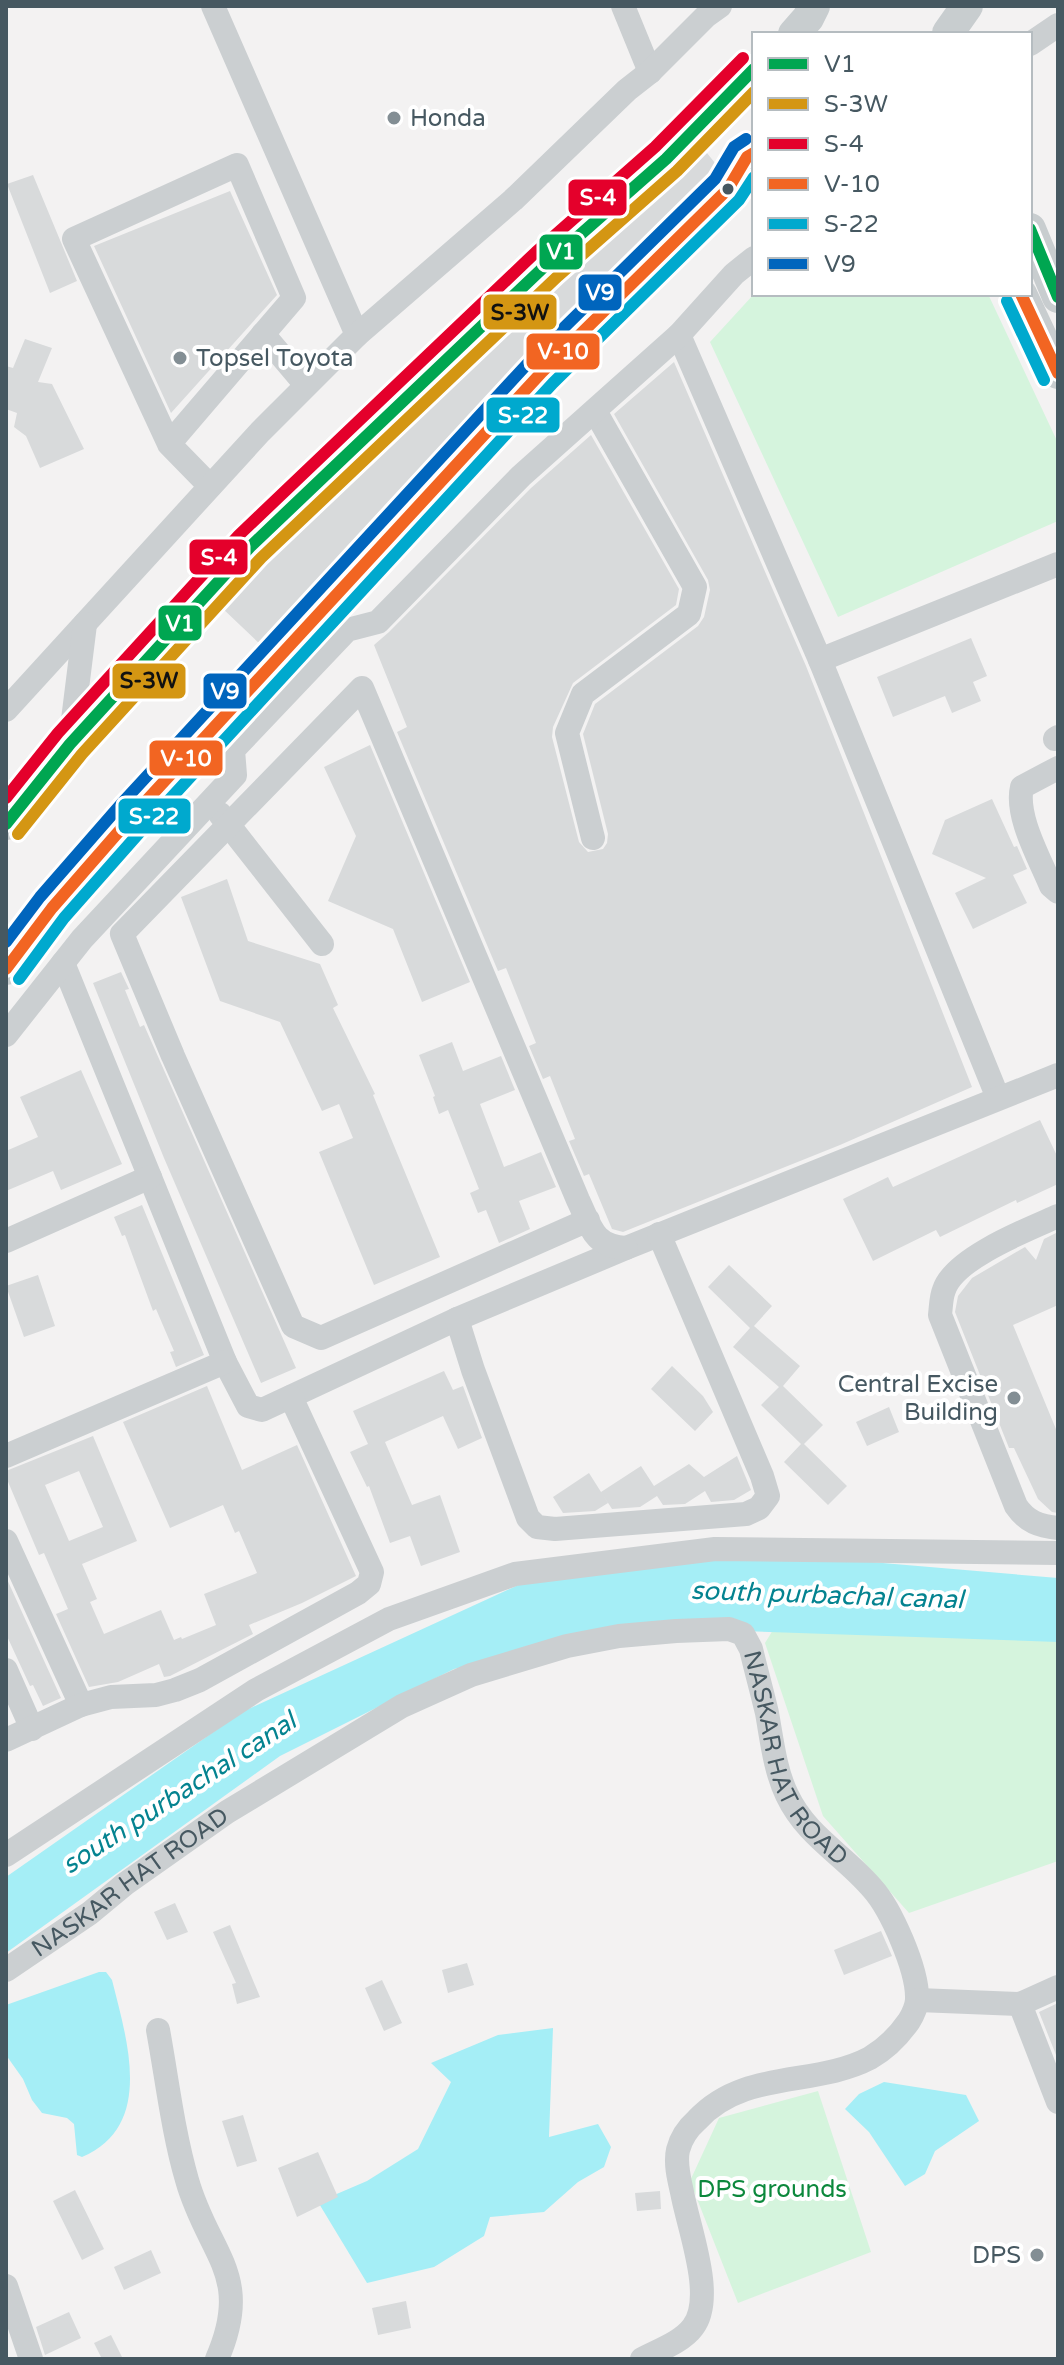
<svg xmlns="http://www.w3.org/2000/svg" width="1064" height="2365" viewBox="0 0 1064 2365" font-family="'Varela Round',sans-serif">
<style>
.green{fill:#d5f4dd}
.water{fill:#a5eef6}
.building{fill:#d8dadb;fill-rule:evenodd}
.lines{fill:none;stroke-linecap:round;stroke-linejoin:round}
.minor{stroke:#cbcfd1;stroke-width:24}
.major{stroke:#c8cdcf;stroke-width:32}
.bus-1-casing{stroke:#fff;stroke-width:18}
.bus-2-casing{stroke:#fff;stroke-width:18}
.bus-3-casing{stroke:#fff;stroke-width:18}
.bus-4-casing{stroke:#fff;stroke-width:18}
.bus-5-casing{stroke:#fff;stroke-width:18}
.bus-6-casing{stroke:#fff;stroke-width:18}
.bus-1{stroke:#00a651;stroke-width:12}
.bus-2{stroke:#d49613;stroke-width:12}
.bus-3{stroke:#e4002b;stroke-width:12}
.bus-4{stroke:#f26522;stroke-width:12}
.bus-5{stroke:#00a9ce;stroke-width:12}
.bus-6{stroke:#0065bd;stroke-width:12}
.poi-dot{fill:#838e94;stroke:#fff;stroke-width:3}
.bus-dot{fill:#465861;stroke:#fff;stroke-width:3}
.labels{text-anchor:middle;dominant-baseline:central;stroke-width:8;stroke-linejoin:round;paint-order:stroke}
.poi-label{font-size:24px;fill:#465861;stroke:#fff;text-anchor:start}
.street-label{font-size:24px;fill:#465861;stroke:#fff}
.park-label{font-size:24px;fill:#0c883c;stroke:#fff}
.water-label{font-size:26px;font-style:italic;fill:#048390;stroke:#fff}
.line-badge{stroke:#fff;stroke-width:3}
.badge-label{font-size:22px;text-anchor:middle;font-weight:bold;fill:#fff}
.pale-badge-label{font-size:22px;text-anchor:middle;font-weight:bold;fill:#111}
</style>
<rect width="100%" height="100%" fill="#f3f2f2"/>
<!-- green -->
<path class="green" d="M754,294H988L1058,443V521L838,617L710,342Z
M797,1591L1058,1607V1861L909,1913L823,1816L765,1643Z
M818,2091L871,2252L738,2303L690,2181L719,2118Z"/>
<!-- water -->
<path class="water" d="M753,1552L1058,1578V1642L628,1627L454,1669L280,1756L6,1953V1877L242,1712L538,1576Z
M99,1972H106L112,1980C127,2040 155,2126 82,2157L77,2155L74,2124L67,2118L42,2113L32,2100L23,2079L6,2055V2005Z
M553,2028L549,2137L598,2124L611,2147L604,2167L578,2182L544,2212L490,2217L484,2236L434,2267L367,2283L318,2202L367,2181L418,2149L451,2082L431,2063L498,2035Z
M884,2082L966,2095L979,2121L935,2151L925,2174L905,2186L869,2132L845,2109L859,2094Z"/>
<!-- building -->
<path class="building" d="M703,148L719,168L713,177L528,359L263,647L221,607L264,560L560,278L679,173Z
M33,175L77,281L50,293L7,184Z
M230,191L277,295L171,413L94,246Z
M25,339L52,348L38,382L52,384L84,449L40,468L26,436L14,427L17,413L6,409V366L13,368Z
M674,362L806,666L972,1087L840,1145L623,1232L612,1229L589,1174L584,1176L569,1141L575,1139L550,1076L543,1079L529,1046L536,1043L506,968L498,971L397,732L407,727L374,645L389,632L531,488L591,435L679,589L676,605L573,683L553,727L552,737L579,842L588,852L603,849L607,843L608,834L583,734L595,704L698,626L704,617L710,590L708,580L614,414Z
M971,638L987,676L973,682L981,701L952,713L945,696L893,717L877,677Z
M370,745L470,982L422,1002L393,929L328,901L356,836L324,767Z
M992,799L1014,847L1017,846L1027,869L1013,875L1027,903L973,929L955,893L986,878L932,854L945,820Z
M227,879L248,941L320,964L338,1005L333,1008L375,1094L373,1095L440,1257L374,1285L319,1152L353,1138L339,1104L322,1111L280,1022L220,1001L181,897Z
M121,972L129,989L125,990L140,1027L144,1025L296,1368L261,1383L164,1158L93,983Z
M452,1042L463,1071L501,1056L515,1090L480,1104L504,1167L541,1152L556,1187L519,1201L530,1229L499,1243L486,1210L478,1213L470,1193L479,1189L448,1110L439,1114L433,1097L435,1096L419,1055Z
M81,1070L122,1164L61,1190L53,1171L6,1191V1151L38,1137L20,1097Z
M1040,1120L1058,1158V1184L1017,1203L1016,1200L940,1237L936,1230L873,1261L843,1199L888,1177L893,1187Z
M142,1205L204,1355L176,1367L170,1352L174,1351L156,1309L153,1311L125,1235L122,1236L114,1217Z
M1058,1232V1305L1013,1325L1058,1434V1513L1052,1512L1038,1499L1014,1448H1009L955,1312L958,1296L972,1278L1025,1247L1036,1260L1044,1239Z
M729,1265L772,1306L754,1326L800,1366L783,1386L823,1425L804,1444L847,1486L828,1505L784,1462L801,1444L761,1405L779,1387L733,1347L750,1328L708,1287Z
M38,1275L55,1326L24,1337L6,1286Z
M672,1366L703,1396L713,1412L695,1431L651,1389Z
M444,1371L453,1390L463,1386L482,1438L458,1449L443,1416L385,1442L412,1505L440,1495L460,1552L421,1566L410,1536L390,1543L369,1486L367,1487L350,1452L368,1444L353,1411Z
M207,1386L242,1470L297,1445L356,1576L302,1603L249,1625L253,1634L170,1676L164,1677L159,1664L118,1682L89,1687L56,1614L68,1609L44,1553L39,1555L6,1477V1471L93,1436L137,1541L82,1564L97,1599L90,1602L104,1634L161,1610L174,1640L181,1637L182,1639L216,1625L204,1594L257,1573L239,1531L235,1533L223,1505L170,1528L123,1422ZM79,1471L103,1527L69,1541L45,1485Z
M889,1407L899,1432L867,1446L856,1422Z
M737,1456L751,1490L734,1500L711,1502L705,1491L685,1504L663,1505L657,1496L640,1507L612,1509L601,1492L641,1466L654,1486L689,1464L704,1477Z
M589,1473L608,1503L595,1511L563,1513L553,1497Z
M6,1577L61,1698L43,1706L33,1685L30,1686L6,1634Z
M175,1903L188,1932L167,1940L154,1912Z
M230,1925L260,1997L237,2004L232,1984L236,1983L213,1932Z
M881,1931L892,1956L844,1975L834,1950Z
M467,1963L474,1985L448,1993L442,1970Z
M382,1980L402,2023L384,2031L365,1988Z
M1058,2003V2060L1039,2012Z
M243,2115L257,2161L237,2167L222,2121Z
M318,2152L338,2197L297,2217L278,2168Z
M75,2190L104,2249L82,2260L53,2201Z
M660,2191L661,2209L637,2211L635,2193Z
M151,2250L161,2273L124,2290L114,2267Z
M406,2301L411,2328L378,2335L372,2308Z
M69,2312L81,2338L45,2355L36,2327Z
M111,2335L123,2359H102L94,2343Z"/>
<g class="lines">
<!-- minor -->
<g class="minor">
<path d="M213,6L357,335"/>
<path d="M623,6L650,72"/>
<path d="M1030,44L1058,25"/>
<path d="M263,334L306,385"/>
<path d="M679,335L820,660L998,1098"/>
<path d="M169,444L294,298L237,165L74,239L169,444L210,486"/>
<path d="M820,660L1058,564"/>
<path d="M6,710L260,432L357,335L513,200L627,90L650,72L706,16L720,6"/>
<path d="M1055,739L1058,737"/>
<path d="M70,744L85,624"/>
<path d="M1058,768L1022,787C1015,816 1040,859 1051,886L1058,892"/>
<path d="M220,814L322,944"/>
<path d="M593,838L567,733L583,694L689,614L695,587L595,411"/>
<path d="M63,963L225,1362L248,1406L262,1410L457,1319L626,1248L1058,1075"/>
<path d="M6,1035L82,939L235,775L233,750L347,630L378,622L521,476L679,335L734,274L754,258"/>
<path d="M1058,1216C1029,1229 954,1258 944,1290C941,1297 941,1307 940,1315L1016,1506C1027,1522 1039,1526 1058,1528"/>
<path d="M588,1220L321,1338L293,1326L173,1056L122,934L362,688L578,1200C591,1227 593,1246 626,1248"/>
<path d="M6,1241L150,1177"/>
<path d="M457,1319L473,1370L528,1518L537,1527L555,1529L746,1514L759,1508L768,1496L762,1476L659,1234"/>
<path d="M6,1456L225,1362"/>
<path d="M6,1541L81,1705"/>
<path d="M6,1670L32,1729"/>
<path d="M6,1740L81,1705L111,1697L156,1695L175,1690L200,1680L358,1593L369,1584L372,1572L291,1397"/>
<path d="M6,1855L256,1690L389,1619L515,1574L715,1549L1058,1553"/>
<path id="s1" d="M6,1970L90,1913L125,1884L227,1812L402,1706L471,1675L567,1646L619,1636L676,1631L729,1629L743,1634L751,1649C756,1670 762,1692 767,1713C772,1741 775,1770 787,1795C807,1837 843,1854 872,1888C891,1909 918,1970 917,1999C917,2005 913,2015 909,2021C898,2037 887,2048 870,2058C815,2087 744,2069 697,2120C688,2128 681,2138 678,2150C675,2163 679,2179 682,2192C688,2227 716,2297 693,2327C682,2342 659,2350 642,2359"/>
<path d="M918,2000L1020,2004L1058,1987"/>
<path d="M1020,2004L1058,2102"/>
<path d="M158,2030C167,2079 173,2132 187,2180C208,2255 254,2274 217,2359"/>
<path d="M6,2286L31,2359"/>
</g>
<!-- major -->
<path class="major" d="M948,33L967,6
M794,34L808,18L814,6
M1030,229L1058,297
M1021,294L1058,373
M6,824L70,744L250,547L547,264L666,159L754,69
M6,969L52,908L135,813L542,372L728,189L747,157L754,153"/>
<!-- bus-1 casing -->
<g class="bus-1-casing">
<path id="bus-1" d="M1030,229L1058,297
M6,824L70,744L250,547L547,264L666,159L754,69"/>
</g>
<!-- bus-2 casing -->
<g class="bus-2-casing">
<path id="bus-2" d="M18,834L82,754L261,558L558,276L677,171L754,92"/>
</g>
<!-- bus-3 casing -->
<g class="bus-3-casing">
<path id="bus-3" d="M6,798L58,733L239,535L536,252L655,147L743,58"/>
</g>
<!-- bus-4 casing -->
<g class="bus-4-casing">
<path id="bus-4" d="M1021,294L1058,373
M6,969L52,908L135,813L542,372L728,189L747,157L754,153"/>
</g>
<!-- bus-5 casing -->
<g class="bus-5-casing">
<path id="bus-5" d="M1007,301L1044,380
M19,979L64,918L147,824L553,383L739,200L754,177"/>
</g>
<!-- bus-6 casing -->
<g class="bus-6-casing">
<path id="bus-6" d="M6,942L40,897L123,802L530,361L715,179L734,147L746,139"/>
</g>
<!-- bus-1 -->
<use href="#bus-1" class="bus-1"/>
<!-- bus-2 -->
<use href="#bus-2" class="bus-2"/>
<!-- bus-3 -->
<use href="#bus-3" class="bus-3"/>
<!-- bus-4 -->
<use href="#bus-4" class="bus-4"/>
<!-- bus-5 -->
<use href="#bus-5" class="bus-5"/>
<!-- bus-6 -->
<use href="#bus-6" class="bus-6"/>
</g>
<!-- markers -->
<g class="poi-dot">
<circle cx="394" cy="118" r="8"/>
<circle cx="180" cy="358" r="8"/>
<circle cx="1014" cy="1398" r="8"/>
<circle cx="1037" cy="2255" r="8"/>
</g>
<circle class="bus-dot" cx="728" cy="189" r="7"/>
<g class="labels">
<!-- poi labels -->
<g class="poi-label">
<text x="410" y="118">Honda</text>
<text x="196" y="358">Topsel Toyota</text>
<text x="998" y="1384" text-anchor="end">Central Excise<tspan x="998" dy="28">Building</tspan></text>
<text x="1021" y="2255" text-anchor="end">DPS</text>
</g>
<!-- street labels -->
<g class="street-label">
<text stroke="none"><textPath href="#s1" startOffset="968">NASKAR HAT ROAD</textPath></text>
<text stroke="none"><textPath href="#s1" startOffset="152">NASKAR HAT ROAD</textPath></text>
</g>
<!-- park labels -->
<g class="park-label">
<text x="772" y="2189">DPS grounds</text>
</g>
<!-- water labels -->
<g class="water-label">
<text transform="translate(827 1595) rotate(2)">south purbachal canal</text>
<text transform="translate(179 1793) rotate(-33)">south purbachal canal</text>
</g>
</g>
<g class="line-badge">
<rect x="567" y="178" width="61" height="39" rx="8" fill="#e4002b"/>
<rect x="538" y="233" width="46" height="38" rx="8" fill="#00a651"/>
<rect x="577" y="273" width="46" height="39" rx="8" fill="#0065bd"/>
<rect x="482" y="293" width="76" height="38" rx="8" fill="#d49613"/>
<rect x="525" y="332" width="76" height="39" rx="8" fill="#f26522"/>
<rect x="485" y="396" width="76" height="38" rx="8" fill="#00a9ce"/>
<rect x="188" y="538" width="61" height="38" rx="8" fill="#e4002b"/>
<rect x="157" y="604" width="46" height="38" rx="8" fill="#00a651"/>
<rect x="111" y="662" width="76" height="38" rx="8" fill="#d49613"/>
<rect x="202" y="672" width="46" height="38" rx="8" fill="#0065bd"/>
<rect x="148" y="739" width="76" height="38" rx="8" fill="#f26522"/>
<rect x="117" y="797" width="75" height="38" rx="8" fill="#00a9ce"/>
</g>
<g class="badge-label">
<text x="598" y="205">S-4</text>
<text x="561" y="259">V1</text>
<text x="600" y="300">V9</text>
<text x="563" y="359">V-10</text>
<text x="523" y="423">S-22</text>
<text x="219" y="565">S-4</text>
<text x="180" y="631">V1</text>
<text x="225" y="699">V9</text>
<text x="186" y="766">V-10</text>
<text x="154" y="824">S-22</text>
</g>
<g class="pale-badge-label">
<text x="520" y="320">S-3W</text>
<text x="149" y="688">S-3W</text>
</g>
<!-- border -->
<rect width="1064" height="2365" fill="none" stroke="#465861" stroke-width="16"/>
<!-- legend -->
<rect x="752" y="32" width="280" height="264" fill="#ffffff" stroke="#b5bcc0" stroke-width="2"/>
<rect x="768" y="58" width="40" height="12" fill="#00a651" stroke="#b5bcc0" stroke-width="2"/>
<text x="824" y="72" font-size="24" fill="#465861">V1</text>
<rect x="768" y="98" width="40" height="12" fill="#d49613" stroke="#b5bcc0" stroke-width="2"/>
<text x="824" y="112" font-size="24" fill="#465861">S-3W</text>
<rect x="768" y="138" width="40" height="12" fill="#e4002b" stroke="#b5bcc0" stroke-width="2"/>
<text x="824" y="152" font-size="24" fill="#465861">S-4</text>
<rect x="768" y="178" width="40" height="12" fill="#f26522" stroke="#b5bcc0" stroke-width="2"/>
<text x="824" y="192" font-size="24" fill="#465861">V-10</text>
<rect x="768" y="218" width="40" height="12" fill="#00a9ce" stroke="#b5bcc0" stroke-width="2"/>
<text x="824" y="232" font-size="24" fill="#465861">S-22</text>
<rect x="768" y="258" width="40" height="12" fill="#0065bd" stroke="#b5bcc0" stroke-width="2"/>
<text x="824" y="272" font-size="24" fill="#465861">V9</text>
</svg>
